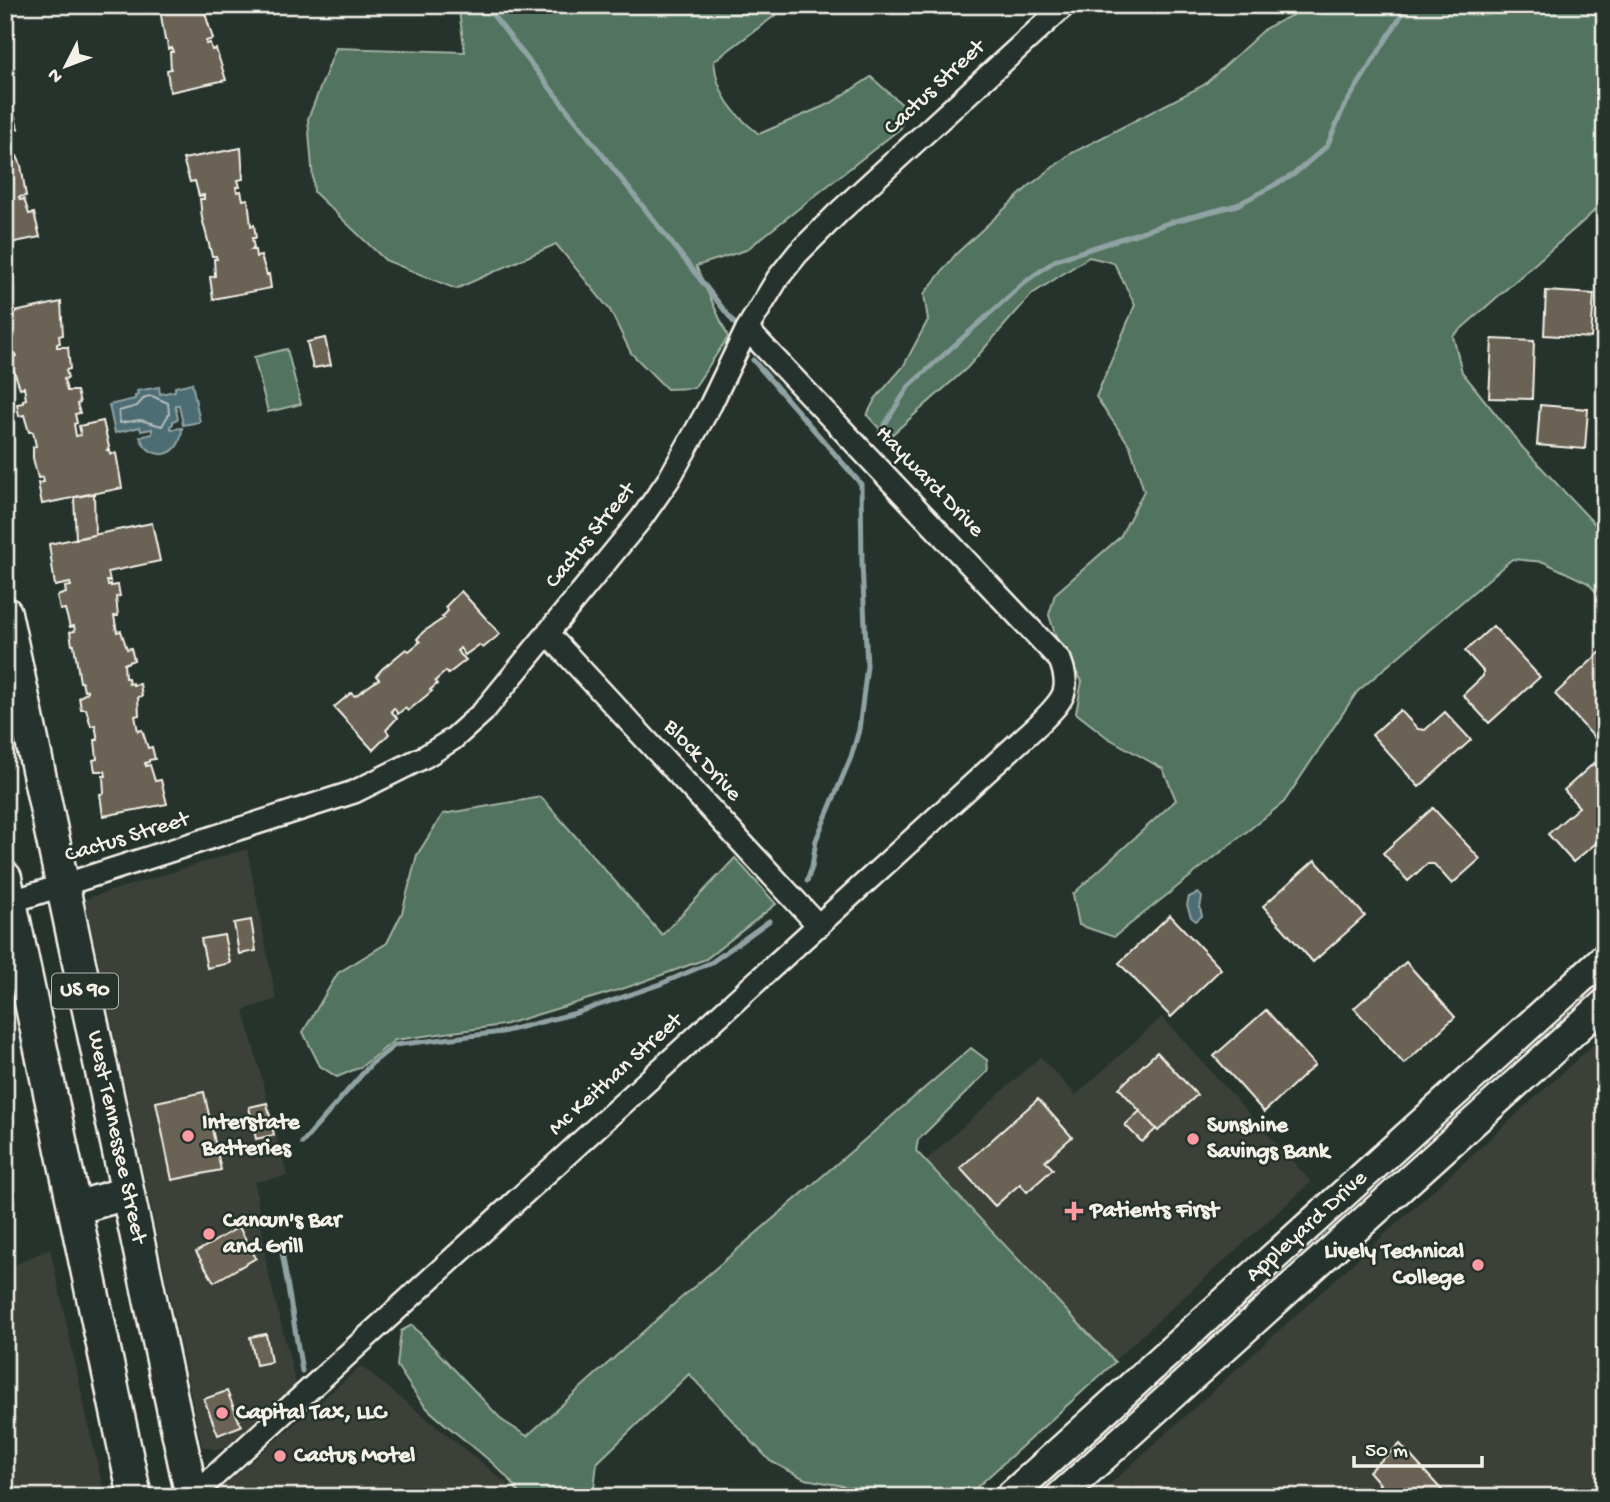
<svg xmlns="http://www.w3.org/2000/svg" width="1610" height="1502" viewBox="0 0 1610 1502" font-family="'Gochi Hand',sans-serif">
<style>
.built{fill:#3b4139}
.green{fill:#51735e;stroke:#a2b2a3;stroke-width:2}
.water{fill:#4e6d75;stroke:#90a2a3;stroke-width:2}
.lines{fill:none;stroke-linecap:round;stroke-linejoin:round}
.shore{stroke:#b2bcba;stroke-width:2}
.stream{stroke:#90a2a3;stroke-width:5}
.building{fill:#6b6354;stroke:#f4f1e8;stroke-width:2}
.minor-casing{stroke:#f4f1e8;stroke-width:26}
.secondary-casing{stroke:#f4f1e8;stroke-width:33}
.primary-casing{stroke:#f4f1e8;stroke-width:37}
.minor{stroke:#26332d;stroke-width:21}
.secondary{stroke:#26332d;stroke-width:28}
.primary{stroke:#26332d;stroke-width:32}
.poi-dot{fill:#ff9aa2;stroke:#26332d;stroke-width:2.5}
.labels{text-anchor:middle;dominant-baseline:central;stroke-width:5;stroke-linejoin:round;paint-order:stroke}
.shield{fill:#26332d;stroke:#b6b8b0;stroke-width:2}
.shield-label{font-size:21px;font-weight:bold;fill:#f4f1e8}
.street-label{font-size:23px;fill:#f4f1e8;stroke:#26332d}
.poi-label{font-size:23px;font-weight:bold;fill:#f4f1e8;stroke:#26332d;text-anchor:start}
</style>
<rect width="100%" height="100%" fill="#26332d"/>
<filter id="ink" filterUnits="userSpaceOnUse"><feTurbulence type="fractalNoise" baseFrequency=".0143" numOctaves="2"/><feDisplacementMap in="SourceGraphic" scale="14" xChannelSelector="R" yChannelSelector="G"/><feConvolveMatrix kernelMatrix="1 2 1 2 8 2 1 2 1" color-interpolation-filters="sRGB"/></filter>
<g filter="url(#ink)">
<!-- built -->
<path class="built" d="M247,849L276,999L244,1010L287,1176L255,1182L267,1268L298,1392L234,1442L218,1450L202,1446L85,899Z
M1162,1017L1311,1182L1109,1365L924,1162L1040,1057L1076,1095Z
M1605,1034V1497H1096Z
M50,1248L92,1441L105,1497H5V1270Z
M361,1366L509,1485L511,1497H211Z"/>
<!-- green -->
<path class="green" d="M458,5H789L714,61C717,95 733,114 759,134L831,103L871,77L905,107L901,128L746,250L696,266L728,337L694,388L667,389L631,353L610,310L556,244L456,289L385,260L314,192L308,119L336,48L465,52Z
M1312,5H1605V199L1588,217L1453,336L1462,372L1523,448L1605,535V602L1588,583L1544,562L1512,559L1357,692L1284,802L1114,937L1079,925L1073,894L1176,800L1163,769L1108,738L1076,713L1082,681L1058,643L1049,615L1055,594L1120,537L1144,491L1130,446L1096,397L1135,305L1114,263L1089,257L1032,294L967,368L888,438L867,415L875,399L903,367L928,320L924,294L956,254L1029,186L1070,154L1204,85L1266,28Z
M287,349L301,404L268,412L254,357Z
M541,797L662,935L735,858L776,904L706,959L628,987L503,1025L395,1040L361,1067L337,1077L320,1066L303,1032L338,973L387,943L402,913L417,855L443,814Z
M971,1048L987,1060L988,1071L918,1140L916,1151L1115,1362L966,1497H878L843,1486L805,1479L770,1461L689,1374L597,1463L593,1497H521C508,1468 449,1431 426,1407C415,1395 406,1379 397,1366L401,1331L412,1325L503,1421L527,1436L673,1305Z"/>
<!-- water -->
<path class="water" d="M192,383L200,422L183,425L179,405H175L178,419L173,421V424L170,426L171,429L182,428C182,458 151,464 140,437L152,434V429L141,431L140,427L115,433L109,405L135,399V396L138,395L137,391L159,387L160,394L175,391V387Z
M1198,893L1202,897L1200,908L1202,916L1196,921L1191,917L1187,905L1189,897Z"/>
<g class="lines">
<!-- shore -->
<path class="shore" d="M152,396L168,403L169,414L162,426L140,420L120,423L119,411L137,406L145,397Z"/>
<!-- stream -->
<path class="stream" d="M485,5L739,329
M753,360L861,484L862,563L867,666L859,730L851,757L816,840L812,867L807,881
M880,432L909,386L1026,281L1056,260L1175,221L1237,205L1293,175L1327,146L1344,107L1408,5
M302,1143L371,1064L395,1045L502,1032L576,1013L658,985L712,962L769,921
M282,1252L302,1371"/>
</g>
<!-- building -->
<path class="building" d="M159,5H206L207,12L205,13L213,39L206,41V44L210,43L212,50L216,49L226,80L170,92L167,70L171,69L170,52H173L172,48L168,49L167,40H165L160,9H164L163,6Z
M5,100L11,118L15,117L18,129L12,130V133L8,134L10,139L7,140L13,156H17L21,165L26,196L19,197L20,200L24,199L29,214L34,213L40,237L5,244Z
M241,148L243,179L238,180L240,187H236L237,192L241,191L243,200L248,199L251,226L254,225L256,238H252L254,248L251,250H255L256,257L261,256L267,275L269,274L271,288L213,299L210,277L215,276L214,259H217L216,256H212L202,218L200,199H204V195L199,196L195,181L190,182L183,159Z
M1546,291L1594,294L1591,338L1544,335Z
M61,302L63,335L59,336L60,343L57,344V347H68L70,369L66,370L68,378L64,379L67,391H77L80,403L77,404L80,413L75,414L77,423L74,424L76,436L81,435L79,426L103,421L109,447L107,450H109L110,454L116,453L122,488L42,504L38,483L44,482L43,477L38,478L33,458V447L36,446L33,432H29L24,415L19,416L17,404L23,403V400L26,399L24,387L20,388L14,371L10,372L8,360L16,356V354H12L10,346L8,347L5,339V314Z
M325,338L331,365L313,368L307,342Z
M1492,339L1534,341L1532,399L1489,398Z
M1540,405L1588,409L1585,449L1537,445Z
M94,493L95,535L76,539L74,497Z
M152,523L160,561L108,572L110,581H107L108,585L111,584V586L118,585L120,596L116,597L118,616H114L117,632L121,631L127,649L131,648L134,660L124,664L125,678H128L129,684L133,683V685L140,684L142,696L138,697L139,715L135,716L138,731L142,730L148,748L152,747L155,759L149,760V762L145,763L146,766L150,765L155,781L161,780L167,804L103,816L100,794L104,793L103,776H106L105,771H95L93,760L97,759L95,740H98L95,725L91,726L86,709H81L79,697L87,693V690L84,691L82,682H80L74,645H72L70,632L75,631L74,626L70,627L65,609L60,610L57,596L66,593L65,587L71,586L70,583L55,586L49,544Z
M461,591L500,634L483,648L479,645L465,655L460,648L457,651L466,660L448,674L446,671L435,681L437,684L430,690L432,691L408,711L405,708L398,714L394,708L391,711L397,718L386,730L389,734L373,750L334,707L351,693L355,696L379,679L376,676L382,669L406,649L409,651L420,642L417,639L423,632L444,618L442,617L448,611L445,607Z
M1493,626L1540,677L1489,723L1463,695L1483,676V671L1465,651Z
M1605,648V742L1601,745L1555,694Z
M1400,710L1418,729L1425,730L1445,712L1471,740L1419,787L1372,735Z
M1594,763L1605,776V836L1573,862L1548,834L1579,807L1564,790Z
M1433,808L1480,859L1452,884L1434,864H1427L1408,881L1383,853Z
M1315,860L1365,916L1313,962L1263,906Z
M1170,915L1221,969L1171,1017L1119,963Z
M251,920L256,951L239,954L234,923Z
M224,935L230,963L207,968L201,939Z
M1406,962L1455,1017L1404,1064L1354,1008Z
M1266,1010L1315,1065L1264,1112L1214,1056Z
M1157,1052L1197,1095L1158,1131L1119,1088Z
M204,1092L221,1170L172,1180L156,1102Z
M1038,1099L1072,1137L1045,1161L1053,1169L1027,1192L1020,1184L995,1206L960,1168Z
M267,1103L274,1135L256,1139L249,1107Z
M1140,1111L1156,1129L1142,1142L1125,1125Z
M239,1227L256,1258L214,1282L196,1252Z
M266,1334L271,1362L256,1365L250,1337Z
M227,1391L241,1426L218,1435L204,1399Z
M1400,1444L1448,1497H1366L1380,1484L1369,1471Z
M1352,1487L1360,1497H1341Z"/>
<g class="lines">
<!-- minor casing -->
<g class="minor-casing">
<path id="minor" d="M547,633L819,926
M10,902L354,792L426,756L453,739L483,712L641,519L669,479L711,404L747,329L778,278L798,253L839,212L1065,5
M183,1497L191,1494L210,1480L1039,724C1061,701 1073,693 1060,660L747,329"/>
</g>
<!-- secondary casing -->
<g class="secondary-casing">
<path id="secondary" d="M1009,1497L1605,957
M1059,1497L1605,1003"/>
</g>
<!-- primary casing -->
<g class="primary-casing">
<path id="primary" d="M5,613L192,1497
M5,878L135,1497
M75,1208L127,1193"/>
</g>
<!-- minor -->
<use href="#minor" class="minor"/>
<!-- secondary -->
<use href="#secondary" class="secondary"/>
<!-- primary -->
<use href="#primary" class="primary"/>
</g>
</g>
<!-- markers -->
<g class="poi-dot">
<circle cx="188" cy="1136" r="7"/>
<circle cx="1193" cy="1139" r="7"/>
<path d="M1070.5 1200.5h7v7h7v7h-7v7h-7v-7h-7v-7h7z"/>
<circle cx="209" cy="1234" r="7"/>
<circle cx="1478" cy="1265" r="7"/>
<circle cx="222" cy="1413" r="7"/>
<circle cx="280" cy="1456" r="7"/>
</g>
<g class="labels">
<!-- shield labels -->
<rect class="shield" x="52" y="973.5" width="66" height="35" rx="5"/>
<g class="shield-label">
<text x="85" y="991">US 90</text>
</g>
<!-- street labels -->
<g class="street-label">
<text transform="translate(935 88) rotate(-43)">Cactus Street</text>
<text transform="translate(929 482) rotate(46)">Hayward Drive</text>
<text transform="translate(591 536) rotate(-51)">Cactus Street</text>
<text transform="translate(702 761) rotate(47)">Block Drive</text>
<text transform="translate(127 838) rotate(-17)">Cactus Street</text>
<text transform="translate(616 1075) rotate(-42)">Mc Keithan Street</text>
<text transform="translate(116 1137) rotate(78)">West Tennessee Street</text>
<text transform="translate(1307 1227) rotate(-42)">Appleyard Drive</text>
</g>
<!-- poi labels -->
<g class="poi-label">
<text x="202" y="1123">Interstate<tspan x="202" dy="26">Batteries</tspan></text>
<text x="1207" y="1126">Sunshine<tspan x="1207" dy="26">Savings Bank</tspan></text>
<text x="1090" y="1211">Patients First</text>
<text x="223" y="1221">Cancun's Bar<tspan x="223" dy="26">and Grill</tspan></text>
<text x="1464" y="1252" text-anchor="end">Lively Technical<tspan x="1464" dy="26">College</tspan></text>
<text x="236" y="1413">Capital Tax, LLC</text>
<text x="294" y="1456">Cactus Motel</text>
</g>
</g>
<!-- margin -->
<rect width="1610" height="1502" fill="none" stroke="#26332d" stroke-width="28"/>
<rect x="14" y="14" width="1582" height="1474" fill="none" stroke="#f4f1e8" stroke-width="2.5" filter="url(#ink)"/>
<!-- north arrow -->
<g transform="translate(66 66) rotate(228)" stroke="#26332d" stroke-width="5" paint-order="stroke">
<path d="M0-5L12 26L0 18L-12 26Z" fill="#f4f1e8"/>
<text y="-10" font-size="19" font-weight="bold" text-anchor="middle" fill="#f4f1e8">N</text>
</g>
<!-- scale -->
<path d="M1354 1456v10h128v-10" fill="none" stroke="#f4f1e8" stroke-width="3.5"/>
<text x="1365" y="1456" font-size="21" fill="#f4f1e8" stroke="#26332d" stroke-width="5" paint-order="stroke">50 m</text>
</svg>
